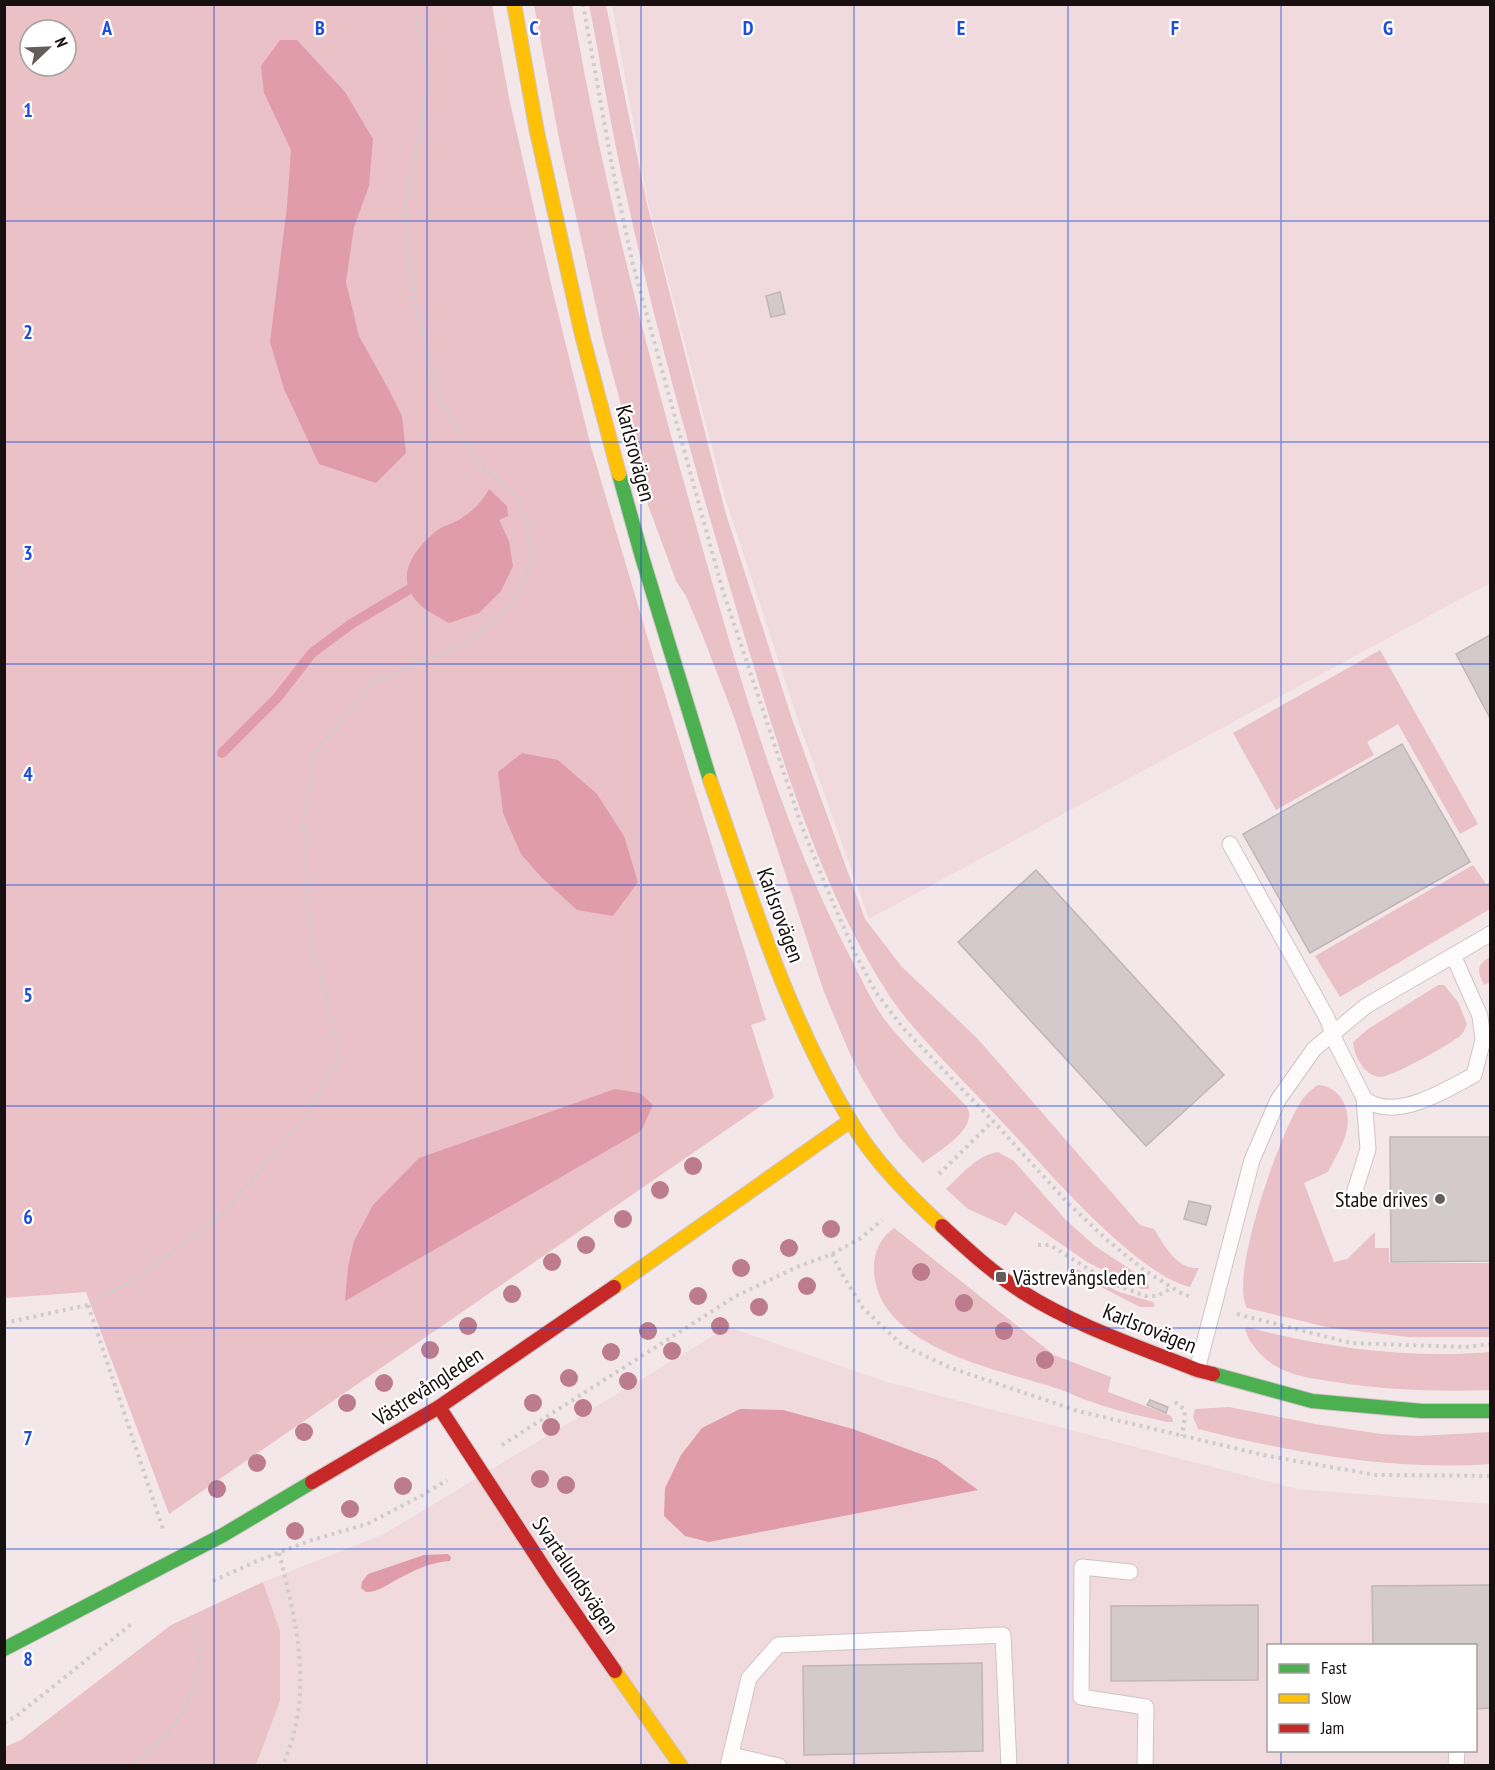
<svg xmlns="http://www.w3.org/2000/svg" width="1495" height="1770" viewBox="0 0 1495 1770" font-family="'PT Sans Narrow',sans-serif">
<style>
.built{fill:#f1dadd;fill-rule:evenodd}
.green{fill:#eac1c7;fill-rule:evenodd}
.water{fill:#e09da9}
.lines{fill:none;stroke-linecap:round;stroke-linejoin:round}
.stream{stroke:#e09da9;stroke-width:10}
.building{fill:#d4c9cb;stroke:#c0b6b8;stroke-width:1.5}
.lane-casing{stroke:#cec4c5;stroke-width:17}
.fast-casing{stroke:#cec4c5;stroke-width:16}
.slow-casing{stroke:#cec4c5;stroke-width:16}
.jam-casing{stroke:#cec4c5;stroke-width:16}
.path{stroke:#cfcccc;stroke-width:4;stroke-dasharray:3 4.5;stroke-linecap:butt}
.lane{stroke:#fdfbfc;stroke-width:15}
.fast{stroke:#4caf50;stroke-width:14}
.slow{stroke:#ffc107;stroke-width:14}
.jam{stroke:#c62828;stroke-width:14}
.tree{fill:#bc7c8d}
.grid{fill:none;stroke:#1d4ed8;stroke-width:1.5;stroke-opacity:0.55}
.poi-dot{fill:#645b5c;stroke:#fff;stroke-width:2}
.labels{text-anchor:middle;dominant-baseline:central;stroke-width:4.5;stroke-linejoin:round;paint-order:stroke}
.street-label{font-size:22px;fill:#170f10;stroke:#fff}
.poi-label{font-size:22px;fill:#170f10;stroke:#fff;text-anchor:end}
.grid-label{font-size:20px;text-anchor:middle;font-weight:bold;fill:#1d4ed8;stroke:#fff;stroke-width:4.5;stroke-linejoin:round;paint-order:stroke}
</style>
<rect width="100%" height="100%" fill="#f4e7e9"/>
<!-- built -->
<path class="built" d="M612,5H1490V583L869,919L798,720L726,501L648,203Z
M728,1327L887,1382L1297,1489L1490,1504V1765L256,1766L280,1701V1631L263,1582L384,1534ZM1268,1646H1476V1750H1268Z"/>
<!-- green -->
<path class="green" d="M5,5H492L509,98L550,280L591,447L654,659L766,1020L751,1025L774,1097L169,1514L86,1292L5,1298ZM30,30H66V66H30Z
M534,5H572C607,208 662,408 719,606C753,722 790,839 845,947C858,971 869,998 885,1020C909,1051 940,1078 967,1107C979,1129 938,1151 923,1163L900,1138L881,1110L859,1073L847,1047L824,992L734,717L702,634L686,596L676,581L648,505L603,338L560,144Z
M589,5H606L647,204L725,511L792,719L865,919L902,967L977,1038L1140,1225L1154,1229C1164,1245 1177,1270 1199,1268L1190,1287C1145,1277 1070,1196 1039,1162C1008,1127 975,1094 943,1060C923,1038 903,1017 887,992C815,879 778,745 739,618C698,479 658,340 627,199C612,135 602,69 589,5Z
M1380,650L1478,824L1460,834L1398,724L1367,742L1374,755L1276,810L1233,733Z
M1473,865L1486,884L1490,882V909L1340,997L1315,956Z
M1490,957V982L1484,985C1477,971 1476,965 1490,957Z
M1438,985H1444L1458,1002L1467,1024C1465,1028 1464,1033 1460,1036C1449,1045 1392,1077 1380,1077C1364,1076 1354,1055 1353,1042L1368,1029Z
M1318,1085C1340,1086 1351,1109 1347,1129C1345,1142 1334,1160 1328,1172L1304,1183L1334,1262L1347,1259L1375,1232V1248H1389V1263H1490V1337H1408L1331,1328L1247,1308C1229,1276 1279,1137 1299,1105C1304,1096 1310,1090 1318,1085Z
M998,1152L1014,1161L1065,1219L1095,1246L1145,1279L1149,1286V1289H1141L1087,1262L1015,1212L1006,1226L968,1209L946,1189C961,1175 977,1155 998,1152Z
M894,1228L1054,1355L1111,1377L1108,1392L1167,1414L1172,1417L1173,1422H1167C1142,1416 1116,1411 1092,1402C1082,1399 1072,1394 1062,1390C1004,1370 878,1350 874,1271C873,1253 880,1238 894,1228Z
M1077,1269L1119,1292L1153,1302L1155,1305L1153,1307H1140L1074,1273Z
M1247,1327C1326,1348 1408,1359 1490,1352V1390C1438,1392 1386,1390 1335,1382C1317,1379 1297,1377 1281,1369C1266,1362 1249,1345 1245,1329Z
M1229,1407L1315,1424L1381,1434L1419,1436L1490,1432V1464C1392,1471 1293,1453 1198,1429L1193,1417L1195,1409Z
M263,1582L280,1631V1701L256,1765H5V1747L21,1740L171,1625Z"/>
<!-- water -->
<path class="water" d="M280,40H297L345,92L373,139L369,186L354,227L346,282L359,336L388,388L402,416L406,453L376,483L319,464L284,389L270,342L287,206L291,150L264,93L261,66Z
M489,489L507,506L508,516L499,520L509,541L513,566L501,591L479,613L449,623C441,618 432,614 425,609C392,583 409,554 435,532C442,526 452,524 460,519C472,512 482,502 489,489Z
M522,753L558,760L597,794L624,836L638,882L613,916L577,910L541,877L521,854L503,813L498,772Z
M615,1089L640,1093L653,1105L641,1131L345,1301L348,1267L354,1241L373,1205L419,1158Z
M740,1409L783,1410L853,1429L937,1460L978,1490L709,1542L685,1536L664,1516L665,1488L681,1455L702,1428Z
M448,1554L451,1557L450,1561C430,1562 413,1571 396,1580C385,1586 378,1592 366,1592L361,1588L362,1582L368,1574L424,1555Z"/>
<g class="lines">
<!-- stream -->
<path class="stream" d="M222,753L277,698L312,653L351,624L408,590"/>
</g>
<!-- building -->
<path class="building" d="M780,292L785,314L771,317L766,296Z
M1490,635V718L1456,654Z
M1402,744L1470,862L1310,953L1243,834Z
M1036,870L1224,1075L1146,1146L958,942Z
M1390,1137H1490V1261L1391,1262Z
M1189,1201L1211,1206L1206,1225L1184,1219Z
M1150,1400L1168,1407L1166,1413L1147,1405Z
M1490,1585V1708L1476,1709V1646H1373L1372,1586Z
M1258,1605V1680L1111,1681V1606Z
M982,1663L983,1751L804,1755L803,1666Z"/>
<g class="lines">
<!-- lane casing -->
<g class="lane-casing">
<path id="lane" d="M1230,844L1327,1018L1337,1045L1364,1098L1368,1149L1353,1197
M1364,1098C1367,1101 1372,1104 1376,1105C1406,1115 1448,1089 1474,1075L1483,1040L1480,1016L1453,955
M1197,1370L1252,1160L1278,1100L1314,1049L1366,1006L1490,934
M1130,1572L1082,1567L1081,1697L1146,1707L1145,1766
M731,1755L779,1766
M728,1766L749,1678L778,1645L1003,1635L1009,1766
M1456,1766L1457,1750"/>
</g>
<!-- fast casing -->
<g class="fast-casing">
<path id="fast" d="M619,474L642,557L710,780
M1213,1374L1312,1401L1422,1411H1490
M4,1649L223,1535L312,1482"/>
</g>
<!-- slow casing -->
<g class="slow-casing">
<path id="slow" d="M514,4L537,132L582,335L619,474
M710,780C750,894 787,1016 850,1120C873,1160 908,1195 942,1226
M614,1287L850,1121
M615,1671L681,1766"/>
</g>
<!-- jam casing -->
<g class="jam-casing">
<path id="jam" d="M942,1226C968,1250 994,1274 1024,1293C1074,1325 1142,1348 1197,1370L1213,1374
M439,1407L552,1580L615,1671
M312,1482L439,1407L614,1287"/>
</g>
<!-- path -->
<path class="path" d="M583,4L612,166L632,261L722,588L801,824L827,889L855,953L875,991L903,1028L993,1121L1067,1202L1107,1240L1144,1270L1179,1292L1191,1297
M939,1174L993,1121
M1038,1245H1050L1109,1282L1145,1296H1157L1172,1288
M832,1254L842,1274L863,1308L902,1345L951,1368L1078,1411L1268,1456L1376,1475L1490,1476
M88,1305L163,1529
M1237,1314L1351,1343L1465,1347L1490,1344
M4,1323L88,1305L146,1272L224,1212L309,1114L339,1059L329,1003L310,937L304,825L316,751L373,682L468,643L513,603L531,563L527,524L517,497L478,462L440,400L414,298L405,216L429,78L414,4
M1175,1402L1184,1409L1185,1416L1182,1436
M502,1445L736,1296L797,1267L832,1254L861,1238L882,1220
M279,1553C297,1624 315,1696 282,1766
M213,1581L257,1561L309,1541L367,1524L421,1496L447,1480
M4,1723L15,1717L134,1622
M127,1766L139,1759L165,1737L186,1708L200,1663L195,1624"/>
<!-- lane -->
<use href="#lane" class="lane"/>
<!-- fast -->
<use href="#fast" class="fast"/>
<!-- slow -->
<use href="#slow" class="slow"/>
<!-- jam -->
<use href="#jam" class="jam"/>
</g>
<!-- trees -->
<g class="tree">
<circle cx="693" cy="1166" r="9"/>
<circle cx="660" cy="1190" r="9"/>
<circle cx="623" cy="1219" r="9"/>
<circle cx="831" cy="1229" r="9"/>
<circle cx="586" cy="1245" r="9"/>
<circle cx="789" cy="1248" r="9"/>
<circle cx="552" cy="1262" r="9"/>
<circle cx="741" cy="1268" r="9"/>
<circle cx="921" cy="1272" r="9"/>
<circle cx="807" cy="1286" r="9"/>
<circle cx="512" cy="1294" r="9"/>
<circle cx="698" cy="1296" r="9"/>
<circle cx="964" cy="1303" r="9"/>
<circle cx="759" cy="1307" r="9"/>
<circle cx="468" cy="1326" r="9"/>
<circle cx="720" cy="1326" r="9"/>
<circle cx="648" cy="1331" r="9"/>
<circle cx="1004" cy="1331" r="9"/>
<circle cx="430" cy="1350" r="9"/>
<circle cx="672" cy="1351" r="9"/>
<circle cx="611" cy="1352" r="9"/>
<circle cx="1045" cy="1360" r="9"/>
<circle cx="569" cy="1378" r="9"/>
<circle cx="628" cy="1381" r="9"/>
<circle cx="384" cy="1383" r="9"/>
<circle cx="347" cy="1403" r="9"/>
<circle cx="533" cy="1403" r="9"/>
<circle cx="583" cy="1408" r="9"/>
<circle cx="551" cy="1427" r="9"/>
<circle cx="304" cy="1432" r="9"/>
<circle cx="257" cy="1463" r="9"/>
<circle cx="540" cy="1479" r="9"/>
<circle cx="566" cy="1485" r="9"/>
<circle cx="403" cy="1486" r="9"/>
<circle cx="217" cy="1489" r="9"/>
<circle cx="350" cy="1509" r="9"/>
<circle cx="295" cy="1531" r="9"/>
</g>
<!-- grid -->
<path class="grid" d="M214,4V1766M427,4V1766M641,4V1766M854,4V1766M1068,4V1766M1281,4V1646M4,221H1490M4,442H1490M4,664H1490M4,885H1490M4,1106H1490M4,1328H1490M4,1549H1490M1281,1750V1766"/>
<!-- markers -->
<g class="poi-dot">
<circle cx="1440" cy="1199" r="6"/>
<rect x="995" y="1271" width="12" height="12" rx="3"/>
</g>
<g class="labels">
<!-- street labels -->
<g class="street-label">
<text transform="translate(636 453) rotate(75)">Karlsrovägen</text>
<text transform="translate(781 915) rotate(70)">Karlsrovägen</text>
<text transform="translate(1150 1328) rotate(22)">Karlsrovägen</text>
<text transform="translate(428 1386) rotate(-33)">Västrevångleden</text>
<text transform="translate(576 1575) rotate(56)">Svartalundsvägen</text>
</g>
<!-- poi labels -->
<g class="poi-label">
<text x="1428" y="1199">Stabe drives</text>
<text x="1013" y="1277" text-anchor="start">Västrevångsleden</text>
</g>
</g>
<g class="grid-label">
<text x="107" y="35">A</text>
<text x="320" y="35">B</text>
<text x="534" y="35">C</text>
<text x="748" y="35">D</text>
<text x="961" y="35">E</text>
<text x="1175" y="35">F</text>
<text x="1388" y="35">G</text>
<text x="28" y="117">1</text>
<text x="28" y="339">2</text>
<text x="28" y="560">3</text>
<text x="28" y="781">4</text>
<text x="28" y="1002">5</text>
<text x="28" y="1224">6</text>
<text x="28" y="1445">7</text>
<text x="28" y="1666">8</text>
</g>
<!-- border -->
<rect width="1495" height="1770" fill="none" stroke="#170f10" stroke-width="12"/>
<!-- legend -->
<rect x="1267" y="1644" width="210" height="108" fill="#ffffff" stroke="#a29f9f" stroke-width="1.5"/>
<rect x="1279" y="1664" width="30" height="9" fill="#4caf50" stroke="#a29f9f" stroke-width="1.5"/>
<text x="1321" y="1674" font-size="18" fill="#170f10">Fast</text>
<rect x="1279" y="1694" width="30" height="9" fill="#ffc107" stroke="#a29f9f" stroke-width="1.5"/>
<text x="1321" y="1704" font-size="18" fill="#170f10">Slow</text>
<rect x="1279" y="1724" width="30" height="9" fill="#c62828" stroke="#a29f9f" stroke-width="1.5"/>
<text x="1321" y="1734" font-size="18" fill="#170f10">Jam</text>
<!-- north arrow -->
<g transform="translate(48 48) rotate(67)"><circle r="28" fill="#ffffff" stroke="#a29f9f" stroke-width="1.5"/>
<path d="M0-4.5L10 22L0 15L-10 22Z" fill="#645b5c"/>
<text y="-9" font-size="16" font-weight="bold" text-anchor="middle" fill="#170f10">N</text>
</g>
</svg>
